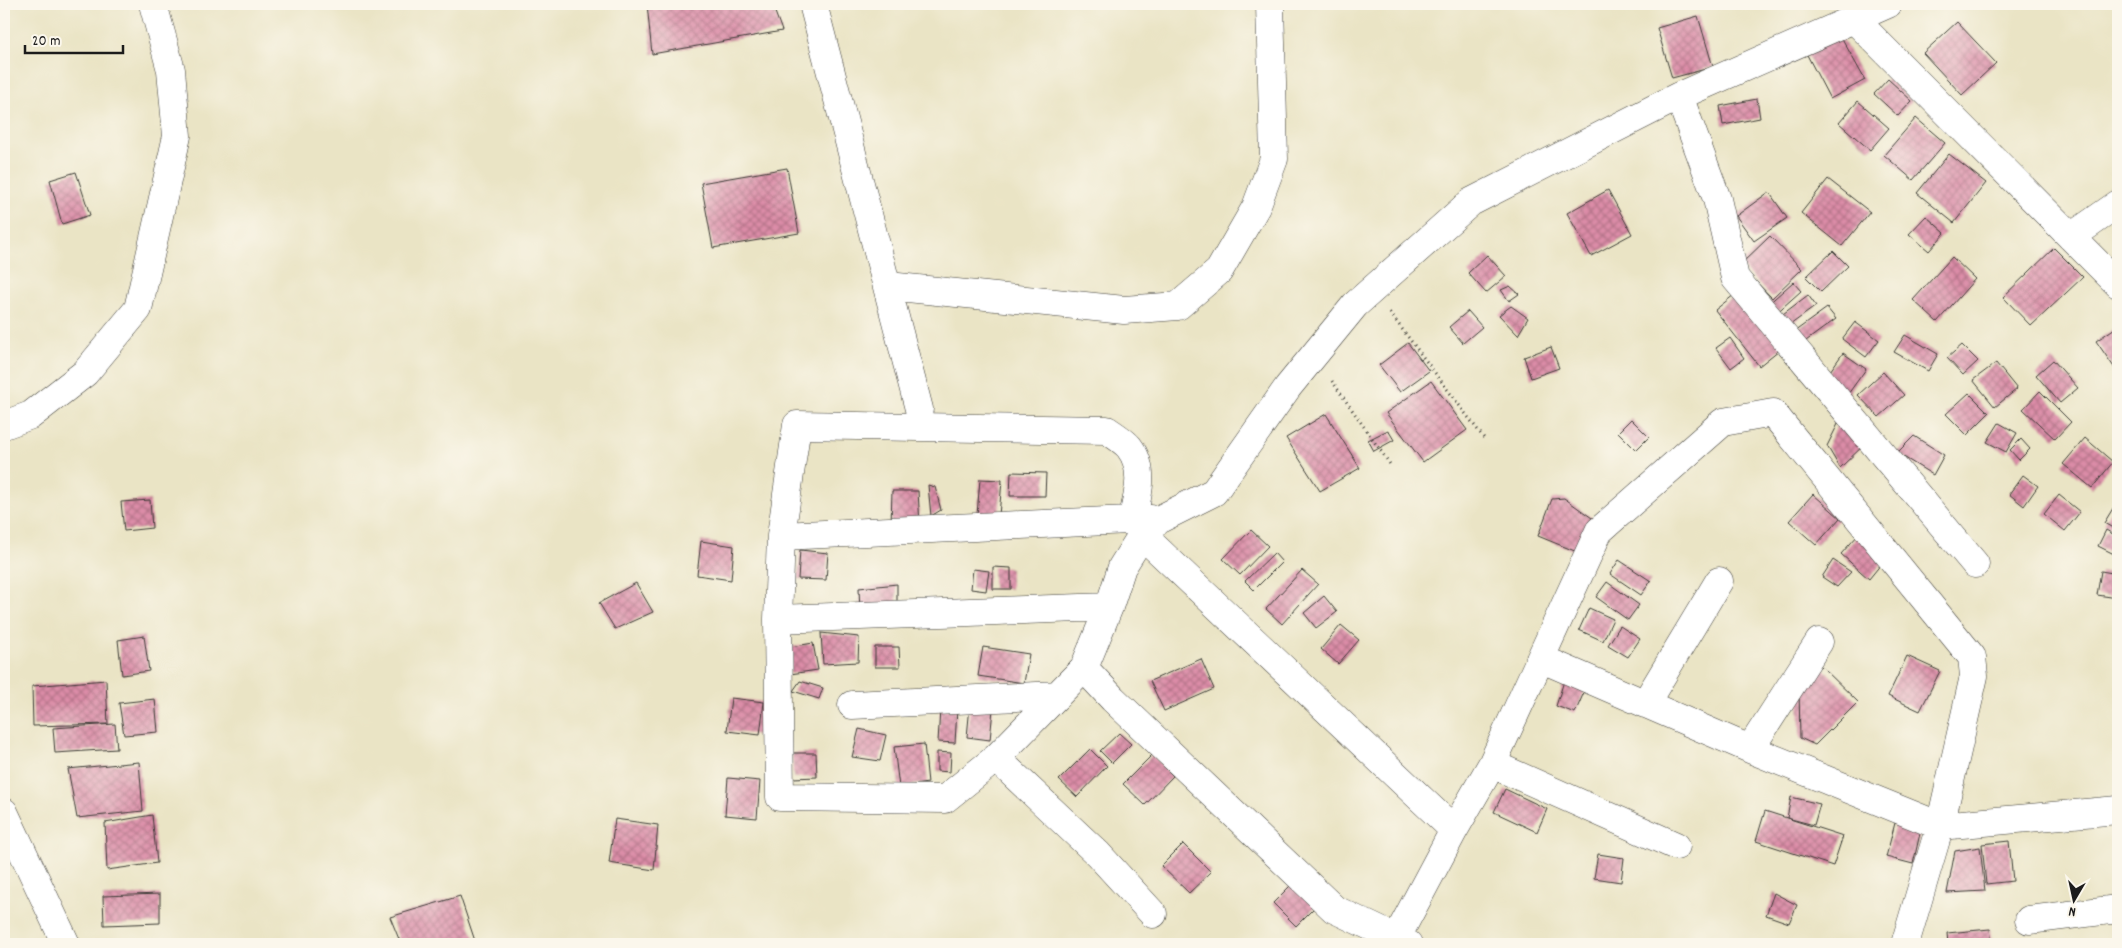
<svg xmlns="http://www.w3.org/2000/svg" width="2122" height="948" viewBox="0 0 2122 948" font-family="Dekko,sans-serif">
<style>
.building{fill:url(#building-cross-hatch)}
.lines{fill:none;stroke-linecap:round;stroke-linejoin:round}
.minor-casing{stroke:#3b3a35;stroke-width:29}
.major-casing{stroke:#3b3a35;stroke-width:29}
.path{stroke:#3b3a35;stroke-width:3;stroke-dasharray:1 4;stroke-linecap:butt}
.minor{stroke:#fff;stroke-width:28}
.major{stroke:#fff;stroke-width:28}
</style>
<defs>
<pattern id="building-cross-hatch" width="8" height="8" patternUnits="userSpaceOnUse" patternTransform="scale(1.25)"><rect width="8" height="8" fill="#db8ca7"/><path d="M0 0l8 8M0 8l8-8" fill="none" stroke="#b17287"/></pattern>
</defs>
<rect width="100%" height="100%" fill="#fbf7ec"/>
<filter id="ink" filterUnits="userSpaceOnUse"><feTurbulence type="fractalNoise" baseFrequency=".02" numOctaves="2"/><feDisplacementMap in="SourceGraphic" scale="10" xChannelSelector="R" yChannelSelector="G"/><feConvolveMatrix kernelMatrix="1 2 1 2 8 2 1 2 1" color-interpolation-filters="sRGB"/></filter>
<filter id="wash" filterUnits="userSpaceOnUse"><feTurbulence type="fractalNoise" baseFrequency=".0096" numOctaves="4" result="noise"/><feDisplacementMap in="SourceGraphic" scale="20" xChannelSelector="R" yChannelSelector="G"/><feGaussianBlur stdDeviation="1.12" result="paint"/><feColorMatrix in="noise" values="0 0 0 0 0 0 0 0 0 0 0 0 0 0 0 0 0 1.4 0 .05"/><feComposite in="paint" operator="in"/></filter>
<g filter="url(#wash)">
<rect width="100%" height="100%" fill="#eae4c5"/>
<g id="blocks">
<!-- building -->
<path class="building" d="M647,4H772L782,31L652,54Z
M1698,16L1713,67L1672,78L1657,28Z
M1957,22L1996,63L1962,95L1923,53Z
M1839,33L1865,80L1830,99L1805,51Z
M1888,79L1912,101L1898,116L1874,94Z
M1757,99L1760,118L1723,125L1720,106Z
M1858,101L1889,128L1870,150L1839,123Z
M1916,118L1945,143L1913,180L1884,155Z
M1949,154L1986,183L1954,223L1917,193Z
M787,168L799,233L713,248L701,183Z
M76,172L90,215L62,224L50,180Z
M1828,179L1870,212L1842,246L1801,213Z
M1608,190L1632,234L1591,256L1567,213Z
M1769,192L1787,218L1754,241L1736,216Z
M1926,216L1945,233L1929,251L1909,234Z
M1770,236L1802,269L1772,298L1740,265Z
M2054,248L2083,277L2031,326L2003,297Z
M1833,251L1848,266L1821,292L1806,277Z
M1487,255L1506,276L1486,293L1468,273Z
M1952,257L1975,279L1937,322L1913,300Z
M1793,282L1801,291L1773,316L1765,307Z
M1510,286L1519,294L1509,301L1501,290Z
M1739,291L1784,346L1759,366L1715,310Z
M1808,295L1816,306L1783,330L1775,320Z
M1511,306L1528,318L1518,335L1499,315Z
M1827,308L1836,319L1795,349L1787,337Z
M1468,311L1482,327L1463,343L1449,327Z
M1855,322L1879,340L1866,357L1842,339Z
M2118,326V373L2096,341Z
M1905,335L1938,354L1928,371L1894,352Z
M1730,338L1744,358L1731,368L1716,348Z
M1408,343L1429,371L1400,392L1379,365Z
M1962,345L1978,361L1963,375L1947,358Z
M1551,347L1559,368L1531,378L1524,357Z
M1843,353L1866,369L1848,394L1825,378Z
M2053,360L2078,388L2060,403L2036,375Z
M1996,363L2017,389L1995,407L1973,380Z
M1883,372L1904,395L1879,417L1858,395Z
M1431,381L1467,430L1423,462L1386,413Z
M2040,391L2071,422L2055,439L2023,409Z
M1969,393L1989,413L1967,435L1946,414Z
M1326,414L1360,468L1320,491L1286,438Z
M1842,416L1868,441L1840,468L1827,446Z
M1631,419L1649,437L1636,450L1618,432Z
M1999,423L2017,433L2006,452L1987,442Z
M1388,430L1394,440L1374,451L1368,440Z
M1914,436L1944,455L1933,475L1897,453Z
M2085,438L2113,462L2092,488L2063,464Z
M2021,439L2030,449L2019,460L2010,450Z
M1011,472L1046,473L1045,496H1010Z
M2023,475L2038,486L2024,506L2009,494Z
M980,479L1002,480L999,516L977,515Z
M928,485L935,487L941,510L931,516Z
M892,491H918L920,525L891,524Z
M1813,494L1840,518L1816,545L1789,521Z
M2059,495L2080,512L2065,531L2044,514Z
M1564,498L1599,523L1582,554L1538,536L1552,499Z
M150,500L152,528L124,531L121,502Z
M2115,505L2118,507V531L2104,523Z
M1251,530L1268,546L1240,575L1223,559Z
M2106,530L2118,537V556L2098,546Z
M1859,534L1886,558L1869,579L1841,554Z
M701,541L734,546L731,580L697,575Z
M800,550L828,553L826,580L798,579Z
M1274,553L1282,562L1254,590L1245,581Z
M1619,560L1651,581L1641,595L1610,574Z
M1833,560L1851,572L1837,587L1822,577Z
M993,567L1011,568V589H993Z
M973,569L989,571L986,591L971,589Z
M1302,570L1318,584L1282,624L1266,609Z
M2101,571L2118,574V598L2097,595Z
M1607,582L1639,605L1628,620L1596,597Z
M636,583L653,612L615,629L599,603Z
M897,584V615L860,612L859,588Z
M1324,596L1337,612L1316,628L1304,613Z
M1589,608L1613,619L1603,641L1579,630Z
M1341,625L1359,640L1338,664L1321,649Z
M1620,626L1640,639L1628,657L1608,645Z
M821,633L859,637L858,662L823,664Z
M144,636L149,671L122,675L118,640Z
M813,643L818,670L790,674L785,648Z
M875,647H899L900,667H875Z
M983,647L1029,654L1024,683L978,676Z
M1907,656L1940,671L1920,711L1888,696Z
M1201,659L1214,689L1164,711L1150,681Z
M1820,665L1858,702L1815,745L1800,738L1799,689Z
M1565,678L1585,690L1575,713L1556,706Z
M106,680L108,724L33,726L32,686Z
M800,681L823,688L819,699L793,691Z
M731,698L764,702L760,735L727,731Z
M155,699L158,732L124,735L119,703Z
M970,706L993,709L990,740L967,737Z
M940,709H957L955,743L938,742Z
M115,724L117,749L55,753L53,728Z
M859,729L886,735L880,761L852,757Z
M1119,733L1131,744L1112,763L1100,751Z
M924,744L928,783L899,787L894,747Z
M1090,749L1107,766L1077,797L1059,780Z
M937,752L951,753L950,772L937,771Z
M792,753H816L817,777L793,778Z
M1152,755L1173,776L1145,805L1123,784Z
M139,762L143,811L77,818L68,769Z
M728,778L760,781L757,818L725,815Z
M1505,789L1547,809L1537,832L1494,812Z
M1791,797L1820,804L1814,825L1787,818Z
M1765,811L1843,836L1833,866L1756,841Z
M152,815L157,863L107,870L105,823Z
M615,819L658,825L654,870L609,863Z
M1895,823L1921,829L1913,864L1886,857Z
M2009,841L2013,881L1986,884L1982,844Z
M1183,844L1211,872L1189,893L1161,866Z
M1980,847L1985,891L1947,893L1955,851Z
M1598,854L1624,858L1621,882L1594,878Z
M1292,884L1315,907L1296,926L1273,903Z
M1774,893L1797,905L1789,923L1766,915Z
M160,894V923L104,925L103,896Z
M460,896L476,944H401L390,917Z
M1990,929L1992,944H1948L1947,933Z"/>
</g>
</g>
<g filter="url(#ink)">
<use href="#blocks" fill-opacity="0" stroke="#3b3a35" stroke-width="1"/>
<g class="lines">
<!-- minor casing -->
<g class="minor-casing">
<path id="minor" d="M813,4L919,409
M1854,19L2118,284
M1679,96L1717,199L1735,278L1975,564
M2071,237L2118,204
M888,286L1124,310L1178,306L1219,271L1256,207L1274,159L1270,4
M4,425L31,415L85,373L138,309L177,136L171,70L153,4
M1132,520C1138,496 1146,469 1129,447C1124,441 1114,435 1107,430L797,425L781,536L778,619L780,797L945,799L996,758L1084,668L1109,607L1122,567L1142,535L1160,519L1214,492L1288,387L1355,305L1471,202L1679,96L1888,4
M1142,535L1454,830
M781,536L1151,519
M778,619L1109,607
M1542,659L1750,749L1940,826L2118,810
M1084,668L1113,699L1334,909L1408,944
M1645,704L1719,581
M852,705L1058,695
M1750,749L1819,642
M996,758L1098,854L1153,914
M1492,764L1676,846
M2029,920L2118,909
M1396,939L1454,830L1492,764L1599,531L1723,422L1773,413L1972,657L1974,676L1940,826L1905,944"/>
</g>
<!-- major casing -->
<g class="major-casing">
<path id="major" d="M4,812L66,944"/>
</g>
<!-- path -->
<path class="path" d="M1390,313L1486,441
M1332,381L1392,467"/>
<!-- minor -->
<use href="#minor" class="minor"/>
<!-- major -->
<use href="#major" class="major"/>
</g>
</g>
<!-- margin -->
<rect width="2122" height="948" fill="none" stroke="#fbf7ec" stroke-width="20"/>
<!-- north arrow -->
<g transform="translate(2074 900) rotate(189)" stroke="#fbf7ec" stroke-width="4" paint-order="stroke">
<path d="M0-4L9 19L0 12L-9 19Z" fill="#1c1c1c"/>
<text y="-8" font-size="14" font-weight="bold" text-anchor="middle" fill="#1c1c1c">N</text>
</g>
<!-- scale -->
<path d="M25 45v8h98v-8" fill="none" stroke="#1c1c1c" stroke-width="2.5"/>
<text x="32" y="45" font-size="15" fill="#1c1c1c" stroke="#fbf7ec" stroke-width="4" paint-order="stroke">20 m</text>
</svg>
